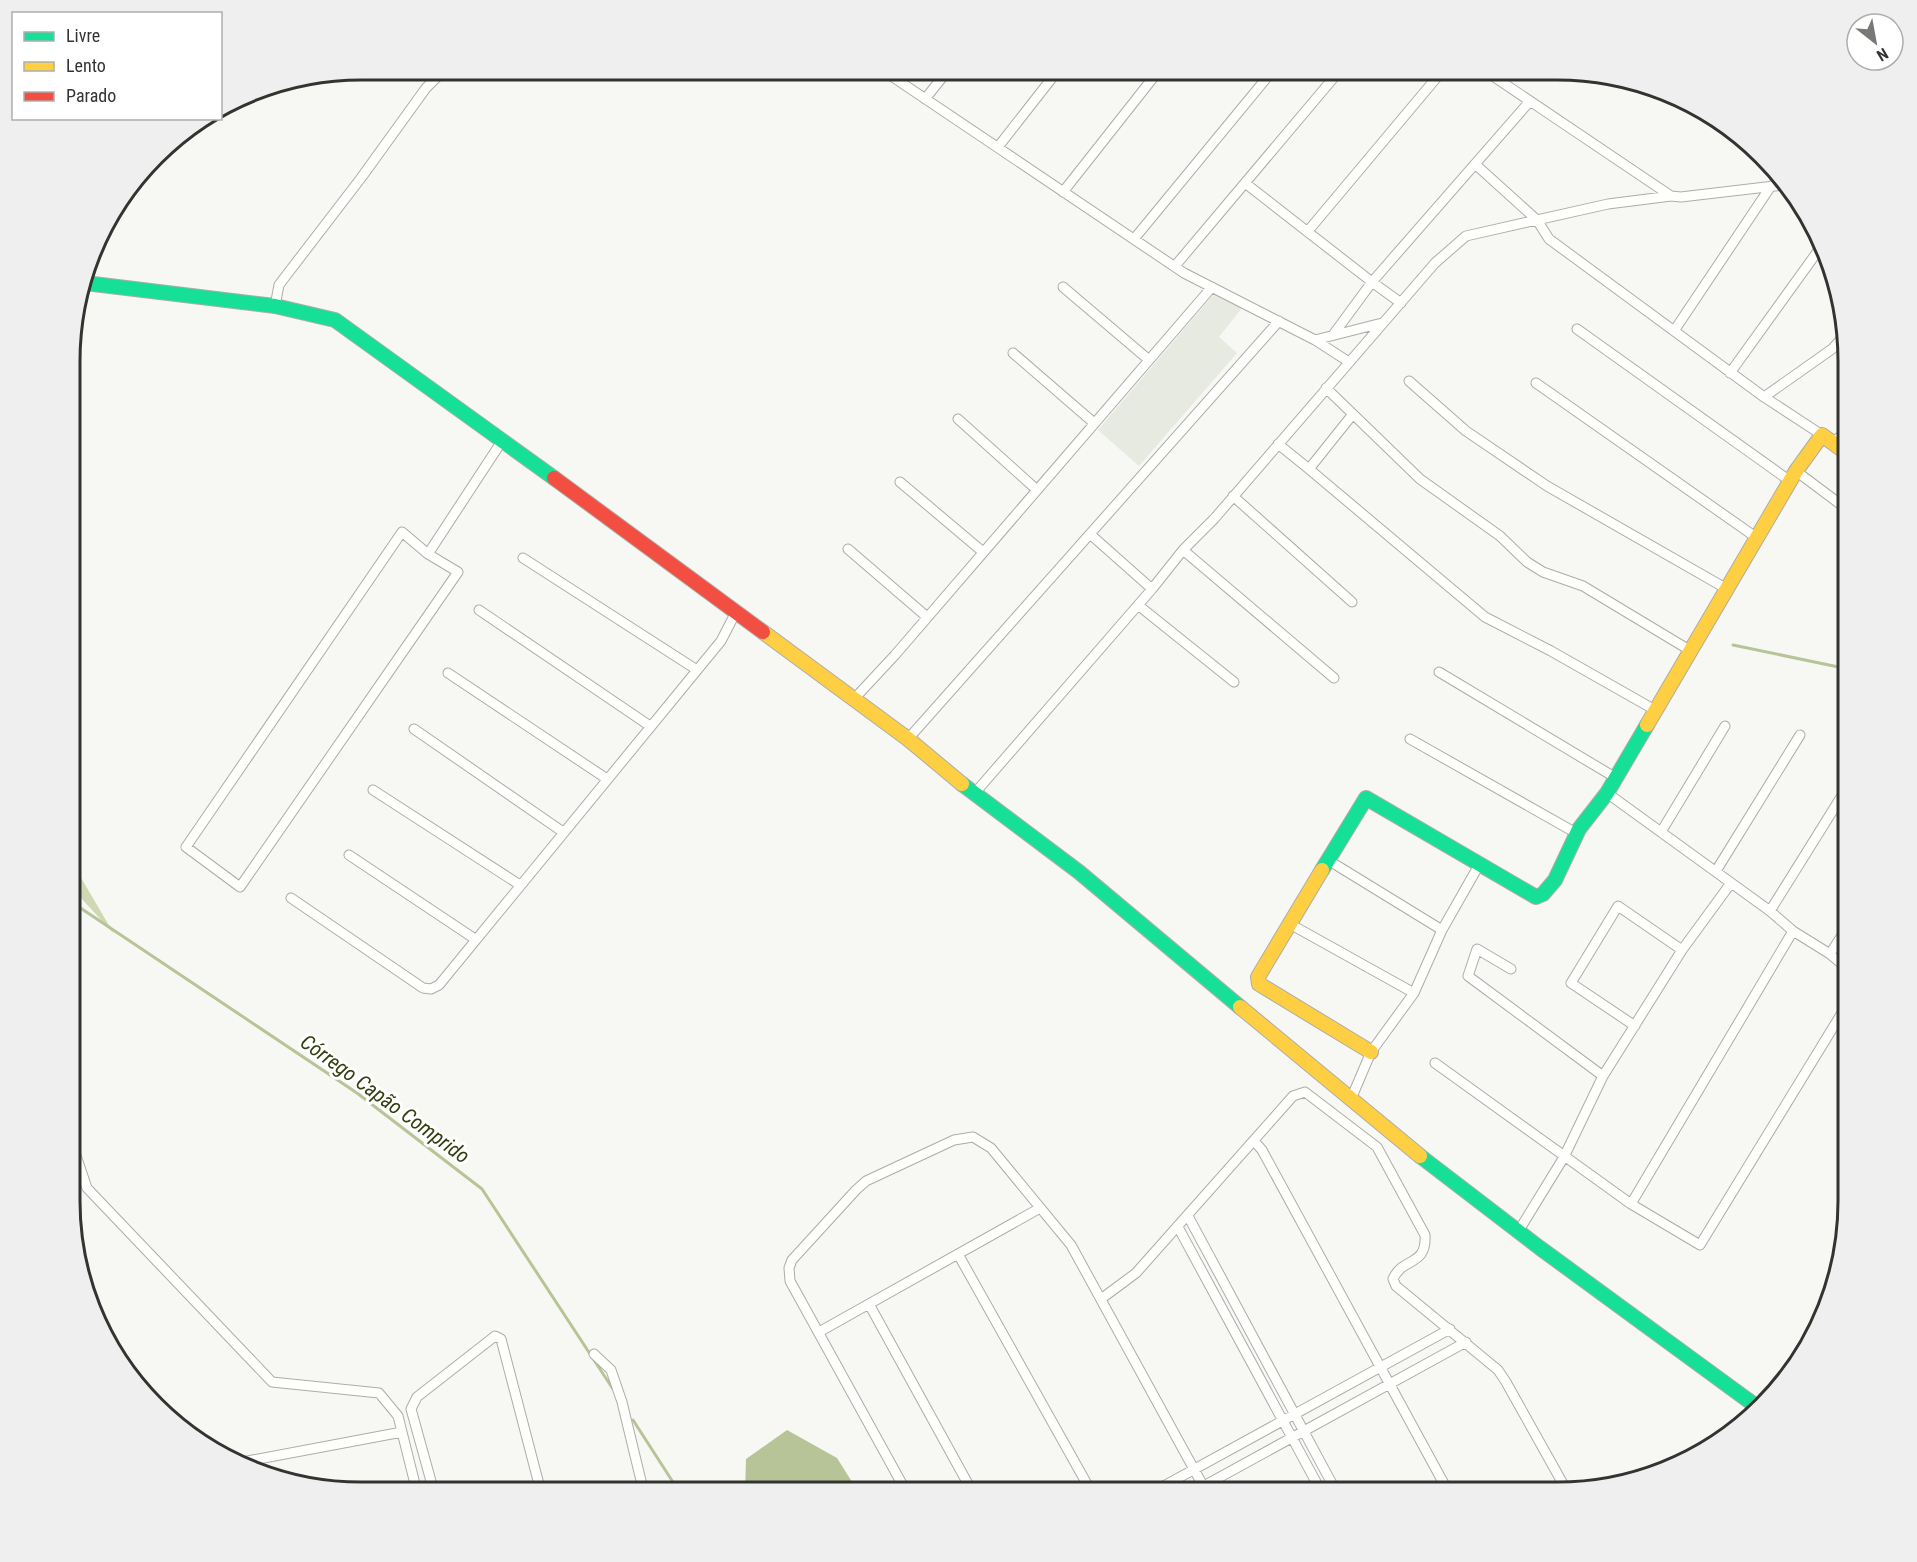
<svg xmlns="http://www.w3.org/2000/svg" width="1917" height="1562" viewBox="0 0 1917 1562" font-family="'Roboto Condensed',sans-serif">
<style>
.built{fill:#e7eae1}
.forest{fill:#ced9b4}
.water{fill:#b7c497}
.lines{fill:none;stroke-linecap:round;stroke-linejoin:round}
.stream{stroke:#b7c497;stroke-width:3}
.street-casing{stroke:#acada9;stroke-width:11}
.fast-casing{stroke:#acada9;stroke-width:16}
.slow-casing{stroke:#acada9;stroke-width:16}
.jam-casing{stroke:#acada9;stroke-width:16}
.street{stroke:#fefefd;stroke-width:9}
.fast{stroke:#16e098;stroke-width:14}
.slow{stroke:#ffcf43;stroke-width:14}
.jam{stroke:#f24e42;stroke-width:14}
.labels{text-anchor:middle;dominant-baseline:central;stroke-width:6;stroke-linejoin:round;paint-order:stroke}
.water-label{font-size:21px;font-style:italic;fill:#343f10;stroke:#fff}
.rim{fill:none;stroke:#333431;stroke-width:3}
</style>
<rect width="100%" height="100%" fill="#f7f8f4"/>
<!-- built -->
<path class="built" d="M1214,294L1242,308L1219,337L1237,353L1139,466L1098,430Z"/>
<!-- forest -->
<path class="forest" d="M70,859L114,934L70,886Z"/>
<!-- water -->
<path class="water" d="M787,1430L837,1458L859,1493H745L746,1459Z"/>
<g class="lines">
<!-- stream -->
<path class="stream" d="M1733,645L1848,669
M70,901L357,1093L482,1189L613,1389
M633,1420L680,1493"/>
<!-- street casing -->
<g class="street-casing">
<path id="street" d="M881,69L1184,273L1315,340L1349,362
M1484,70L1671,196L1681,197L1783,185
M925,99L949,69
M998,147L1059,69
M1475,164L1537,220L1549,239L1764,397L1822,435
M1245,183L1372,282L1401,303
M1063,192L1160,69
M1308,231L1443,70
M1134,239L1274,69
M1175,266L1341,69
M1063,287L1149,360
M275,306L279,285L285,277L361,178L426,88L445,69
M1577,329L1790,481
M1674,331L1771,186
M1333,335L1372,282L1530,101
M1315,340L1382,323
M1013,353L1094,423
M1730,373L1823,244
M1409,381L1466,431L1547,486L1727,589
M1536,383L1757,538
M1326,388L1420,479L1500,536L1527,562L1543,572L1583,586L1691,651
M1764,397L1832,349L1843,337
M1353,414L1309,469L1485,617L1551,651L1655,710
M958,419L1037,490
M1832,442L1848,432
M1278,444L1309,469
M1796,471L1848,510
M900,482L983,552
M1233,496L1352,602
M402,532L428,554L458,572L240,887L186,847Z
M1090,534L1152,589
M848,549L927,617
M1183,550L1334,678
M428,554L502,441
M523,558L697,670
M1138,605L1234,682
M479,610L650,726
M1439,672L1616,778
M448,673L607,779
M854,699L895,655L1212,287
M414,729L563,832
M908,739L1279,321
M1410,739L1576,833
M373,790L520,885
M1607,793L1770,911L1793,931L1830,954L1848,969
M974,794L1152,589L1183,550L1214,519L1435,263L1466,236L1608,204L1671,196
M1661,832L1725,726
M349,855L475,939
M1328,860L1442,930
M1716,871L1800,735
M291,898L423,988L431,989L439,985L721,641L736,612
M1770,911L1848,786
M1290,924L1414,993
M1830,954L1848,926
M1511,969L1477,949L1468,976L1603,1076
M1635,1026L1571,983L1618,906L1682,950
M1435,1063L1631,1204L1700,1245L1848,1003
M1351,1099L1371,1052L1414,993L1442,930L1479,865
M70,1138L87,1188L272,1382L379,1393L398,1416L417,1492
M1254,1141L1262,1150L1449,1493
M1631,1204L1793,931
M1188,1216L1337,1493
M1178,1227L1322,1493
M1518,1232L1564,1157L1603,1076L1682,950L1731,883
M958,1254L1092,1493
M1101,1299L1136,1273L1293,1096L1305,1092L1377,1147L1425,1235C1427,1267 1402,1257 1393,1279L1396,1286L1498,1370L1506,1382L1567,1491
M869,1304L973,1493
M819,1332L1040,1208
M594,1354L611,1370L622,1402L644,1493
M237,1463L402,1432
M434,1492L411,1409L417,1397L495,1336L501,1339L541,1492
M907,1493L790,1281L789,1268L792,1260L856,1190L866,1181L954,1140L973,1137L991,1148L1071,1245L1207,1493
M1151,1493L1450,1329
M1191,1493L1466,1342"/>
</g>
<!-- fast casing -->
<g class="fast-casing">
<path id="fast" d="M85,283L275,306L335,320L554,478
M962,784L1079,872L1240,1007
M1322,870L1366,798L1536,897L1543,894L1555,880L1579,829L1607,793L1647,725
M1420,1156L1540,1248L1760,1409"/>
</g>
<!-- slow casing -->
<g class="slow-casing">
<path id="slow" d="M763,632L908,739L962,784
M1647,725L1796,471L1822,435L1848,454
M1322,870L1258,977L1259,984L1371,1052
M1240,1007L1420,1156"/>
</g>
<!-- jam casing -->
<g class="jam-casing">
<path id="jam" d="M554,478L763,632"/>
</g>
<!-- street -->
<use href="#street" class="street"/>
<!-- fast -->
<use href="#fast" class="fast"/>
<!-- slow -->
<use href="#slow" class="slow"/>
<!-- jam -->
<use href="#jam" class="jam"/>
</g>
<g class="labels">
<!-- water labels -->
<g class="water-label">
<text transform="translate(385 1099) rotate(36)">Córrego Capão Comprido</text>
</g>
</g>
<!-- crop -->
<path d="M0 0H1917V1562H0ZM361 80H1557A281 281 0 0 1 1838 361V1201A281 281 0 0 1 1557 1482H361A281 281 0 0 1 80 1201V361A281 281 0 0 1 361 80Z" fill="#efefef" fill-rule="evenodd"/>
<path class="rim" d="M361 80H1557A281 281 0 0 1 1838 361V1201A281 281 0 0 1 1557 1482H361A281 281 0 0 1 80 1201V361A281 281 0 0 1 361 80Z"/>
<!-- legend -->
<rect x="12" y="12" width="210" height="108" fill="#ffffff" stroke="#adaead" stroke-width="1.5"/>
<rect x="24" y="32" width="30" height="9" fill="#16e098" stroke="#adaead" stroke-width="1.5"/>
<text x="66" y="42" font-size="18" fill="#333431">Livre</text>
<rect x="24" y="62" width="30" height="9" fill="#ffcf43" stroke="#adaead" stroke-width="1.5"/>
<text x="66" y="72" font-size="18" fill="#333431">Lento</text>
<rect x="24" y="92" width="30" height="9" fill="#f24e42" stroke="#adaead" stroke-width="1.5"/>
<text x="66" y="102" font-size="18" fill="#333431">Parado</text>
<!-- north arrow -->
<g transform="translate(1875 42) rotate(149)"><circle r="28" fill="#ffffff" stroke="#adaead" stroke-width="1.5"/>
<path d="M0-4.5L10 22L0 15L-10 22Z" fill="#787975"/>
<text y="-9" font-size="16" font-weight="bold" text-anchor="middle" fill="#333431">N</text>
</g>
</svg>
